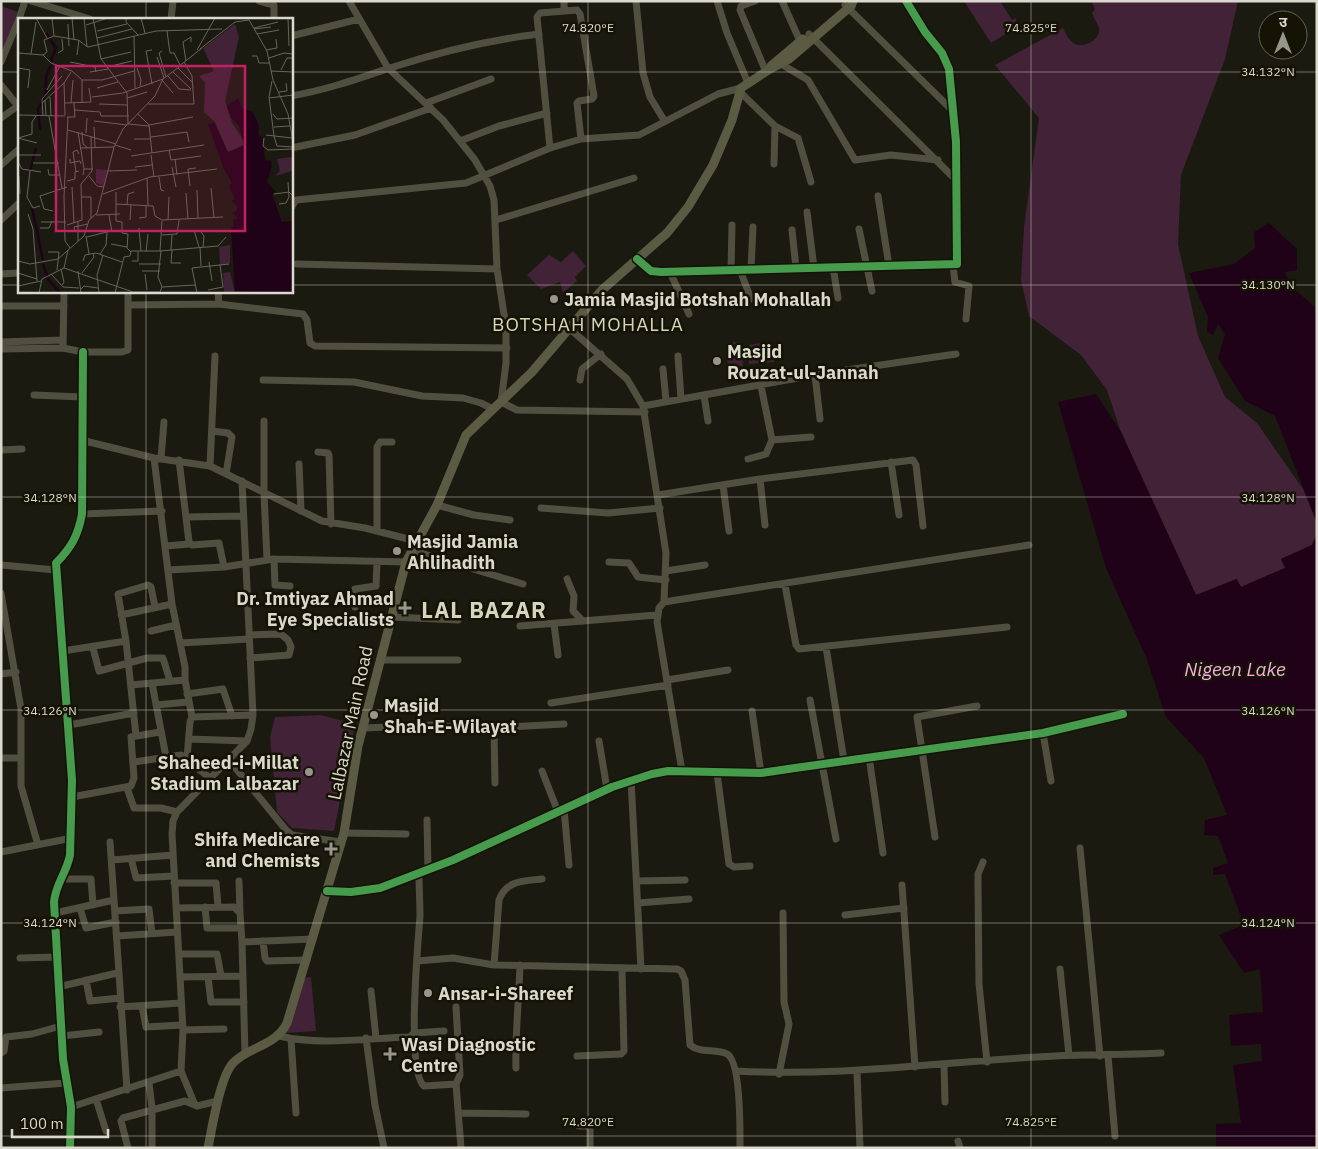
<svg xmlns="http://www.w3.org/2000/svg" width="1318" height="1149" viewBox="0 0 1318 1149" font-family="'IBM Plex Sans','Noto Sans Devanagari',sans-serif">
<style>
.green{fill:#422237}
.water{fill:#200218}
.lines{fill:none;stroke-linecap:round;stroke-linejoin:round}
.minor{stroke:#515040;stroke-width:7}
.major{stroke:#5b5a43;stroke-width:9}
.cycleway-casing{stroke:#151304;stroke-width:11}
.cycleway{stroke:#469c4c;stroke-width:8}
.ticks{fill:none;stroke:#dad9ce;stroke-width:1;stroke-opacity:0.45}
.poi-dot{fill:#97968c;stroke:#151304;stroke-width:2}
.labels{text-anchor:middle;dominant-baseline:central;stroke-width:5;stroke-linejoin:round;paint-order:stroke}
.poi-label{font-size:18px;font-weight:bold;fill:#dad9ce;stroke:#151304;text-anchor:start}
.street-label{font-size:18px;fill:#dad9ce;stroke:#151304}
.neighbourhood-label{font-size:19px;letter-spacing:1px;fill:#d5d4be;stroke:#151304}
.water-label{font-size:19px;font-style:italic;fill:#f7ade0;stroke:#151304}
.district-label{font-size:22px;font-weight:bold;letter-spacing:1px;fill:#d5d4be;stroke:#151304}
.inset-river{fill:none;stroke:#200218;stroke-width:2.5}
.inset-road{fill:none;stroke:#67665c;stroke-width:1}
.view{fill:#c32261;fill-opacity:0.15;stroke:#c32261;stroke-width:2.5}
.inset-edge{fill:none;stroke:#dad9ce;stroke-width:2.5}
.ticks-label{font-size:12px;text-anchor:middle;fill:#dad9ce;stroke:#151304;stroke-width:5;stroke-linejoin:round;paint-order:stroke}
</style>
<rect width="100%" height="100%" fill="#1a1a10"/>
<!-- green -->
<path class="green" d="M964,1H1000L1012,20L1015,18L1019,26L991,43Z
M1091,1H1238L1225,59L1181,175L1178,244L1198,336L1225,397L1257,423L1303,489L1317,523V534L1312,545L1281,559L1285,568L1241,587L1236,579L1196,595L1121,432L1107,390L1081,355L1029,316L1021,280L1024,227L1039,118L995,65L1063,28C1066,34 1069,41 1075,44C1085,48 1101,39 1099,28C1098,24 1094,18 1092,13L1095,9Z
M1,6L18,12L1,56Z
M573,251L586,266L575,277L577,281L563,293L560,282L541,289L527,275L549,255L561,262Z
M741,342L743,366L728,367L726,343Z
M769,342L774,362L749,364V345Z
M320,715L355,724L334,831L292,828L277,812L270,737L275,717Z
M311,977L316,1031L285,1033L303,978Z"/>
<!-- water -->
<path class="water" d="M1269,223L1297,249V270L1285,272L1291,286L1317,309V523L1275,416L1245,401L1218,358L1225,334L1218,324L1213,335L1207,332L1208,317L1189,273L1234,264L1255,248L1254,232Z
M1096,394L1121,432L1196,595L1237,579L1241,587L1285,568L1281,559L1312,545L1317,534V1148H1216V1124L1241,1123L1233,1065L1262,1061L1261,1044L1231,1046L1229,1015L1263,1012L1260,969L1244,973L1219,935L1244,925L1225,874L1213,875V868L1228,863L1218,836L1204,835L1205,820L1227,815L1204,758L1166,717L1146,657L1106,568L1058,402Z"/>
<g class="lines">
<!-- minor -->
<path class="minor" d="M31,1L90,19
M259,1L274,5V19
M349,1L388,68L443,120L475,160L490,186L494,200L497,269L506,327V363L501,402L517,410L645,412
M636,1L643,73L650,97L664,120
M717,1L727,33L748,83
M755,1L741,6L740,10L766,72
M782,1L800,41
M845,5L955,113
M564,11V1
M19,19L25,1
M171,19L173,1
M809,34L956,180
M291,36L359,19
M1,62L19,19
M781,64L808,80L855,160L891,155L938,160
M1,85L18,106
M740,92L775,126L798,138L811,182
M291,96C326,90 357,79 390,68C439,52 488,40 539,34
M426,103L491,79
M1,118L19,105
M460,141L499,126L547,113
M291,148L355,135L431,108
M550,148L537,17L540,13L577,10L580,14L594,96L592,99L579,101L577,103L581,139
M774,164L775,126
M1,165L19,149
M878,196L889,266
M291,208L296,200L466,183L550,148L581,139L639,135L718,94L741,88
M807,212L814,268
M1,220L19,203
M496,220L634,178
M859,229L872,291
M792,230L796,268
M637,259L651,271L661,272L957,264L956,142L949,69L942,53L925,32L906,1
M297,264L497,269
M953,265L955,282L969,286L966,319
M833,267L838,298
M751,269L753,227
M731,270L732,225
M740,270L751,299
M670,272L689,314
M1,274L19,273
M64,291L63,348L83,352H122L128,350V291
M218,291L219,304
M129,305L219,304L303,314L307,320L310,343L315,346L507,348
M1,306H64
M569,328L627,379L643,406L666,553L664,602
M1,342L63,340
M1,349L63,348
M678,356L681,399
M663,369L666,401
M815,375L820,419
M263,380L354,382L422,396L463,398L481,403L493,409
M580,380L582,369L601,354
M761,386L772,440L811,437
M34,395L82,397
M704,395L708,421
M643,406L826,373L956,354
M264,421V493L267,560
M212,431L228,433L232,437L226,474
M81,440L154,458L210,466L322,521L365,528L416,541
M1,450L22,449
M318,452L328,453L329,455L331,524
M154,458L172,604L185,667V680L192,717
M161,458L164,422
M748,459L766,454L772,440
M179,460L189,542L192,545L219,543L224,567
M891,462L899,515
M299,464L301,511
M210,466L215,356
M760,479L765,525
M723,485L729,531
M658,495L760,479L913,460L916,465L923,526
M437,505L474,515L510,520
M541,508L608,513L660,508
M82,514L162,511
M186,517L242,516
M377,531V447L380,442H392
M166,546L189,544
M411,550L523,584
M274,559L275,585L290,586
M609,562L629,563L638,577L666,580
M1,565L56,570
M168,570L224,567L274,559L406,562
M666,571L705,565
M567,579L574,596L573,611L583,621
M785,585L796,645L799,649L1007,627
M1,593L21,709V786L38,845
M355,607V589L376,586L377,562
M121,615L172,604
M392,617L458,620
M554,624L558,655
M520,626L657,615
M151,631L176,625
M249,635L281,634L288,640L291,647L289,655L250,658
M181,643L249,639
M826,647L844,761
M93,648L99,671L147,658H163L170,681
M63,651L126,641
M380,660H458
M1,674L16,672
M667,680L728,670
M152,683L166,757
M131,685L185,680
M187,694L223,689L232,716
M810,700L836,839
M551,703L668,685
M156,705L188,702
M752,711L761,773
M69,725L134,713
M364,728L434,725L474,729L564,724
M494,728L495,783
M1043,733L1051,781
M136,736L126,641L118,594L148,585L151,587L155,607
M189,739L247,741
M599,741L607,789
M869,757L883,853
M1,758H20
M187,758L190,722L192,717L253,715
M229,760L286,830L292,835L341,842
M134,762L181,755L210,778
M542,771L558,812
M682,771L657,622L659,608L664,602L1029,545
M717,773L729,864L734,867L750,866
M631,780L641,969
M127,788L134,808H161L177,812
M72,797L131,786L134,778L131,737L160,732
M564,809L569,865
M427,820L428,870
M344,833L406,834
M935,837L917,717L977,706
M110,842L127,1090
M1080,848L1100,1056
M1,852L72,838
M131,858L136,878L174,876
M112,860L173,855
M983,862L978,874V883L979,984L987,1062
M419,874C419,888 420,902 420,916C418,943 406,1071 424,1086L456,1084L461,1148
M62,879H91L93,905
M239,881L240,913
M637,881L685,880
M174,883H216L218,906
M902,885L915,1067
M327,891L351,892L380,888L453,860L612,787L652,774L668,771L761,773L795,768L1043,733L1123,714
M638,903L689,899
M205,907L207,928H241
M80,908L86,928L116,922
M176,908L234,907L240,913L242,942L245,1054
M115,911L149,909L152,934
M55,913L114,900
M845,915L904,908
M117,936L177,932
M263,941L265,958L267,961L307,960
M242,942L313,939
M179,954H217L221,976
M20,958L56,957
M417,961L453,958L494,965L677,969L681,971L685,980L690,1045C701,1054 716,1048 727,1054C741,1061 740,1132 740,1148
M494,965L499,900C506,880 524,881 542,879
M1060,969L1069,1055
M180,977L243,976
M208,977L211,1002H244
M86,980L90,1001L120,998
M58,987L117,973
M371,991L376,1038
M142,1006L146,1027L182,1025
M120,1007L181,1003
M456,1007L460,1075L456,1084
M183,1030L224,1029
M62,1036L99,1032
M279,1036C320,1046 368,1038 410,1037L414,1033L444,1031
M366,1038L375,1105L384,1148
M291,1039L296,1113
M1,1053L4,1051L6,1037L32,1034L61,1026
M577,1056L621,1054L624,1051L622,969
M1108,1056L1115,1136
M944,1065L945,1102
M516,1068C515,1033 519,1000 520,965
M181,1071L195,1105
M736,1071C845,1077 947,1061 1055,1056C1090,1054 1126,1055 1161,1053
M857,1072L860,1148
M779,1074L789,1024L784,1002L783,913
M149,1083L152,1108V1148
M1,1088L66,1083
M96,1099L106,1131
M71,1107L181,1071L183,1030L172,834L173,821L177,812L247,741L251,729L253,715L242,481
M459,1113L526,1114
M579,1126H587L590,1129V1148
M958,1141L960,1148
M70,1148L71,1107L63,1059L54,902C55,885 67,872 70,855L72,780L56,563C71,548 78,536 82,514L83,352
M128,1148L121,1121L123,1118L185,1101L197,1106L218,1101"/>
<!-- major -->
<path class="major" d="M771,66L803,39
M208,1148C212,1128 220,1077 233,1063C249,1046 275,1047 287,1023L344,833L358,746L406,562L437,505L466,435L532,372L602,290L667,233L688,207L713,165L732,120L741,88L770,69L789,59L851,6L853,1"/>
<!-- cycleway casing -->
<g class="cycleway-casing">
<path id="cycleway" d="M637,259L651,271L661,272L957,264L956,142L949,69L942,53L925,32L906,1
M327,891L351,892L380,888L453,860L612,787L652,774L668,771L761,773L795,768L1043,733L1123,714
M70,1148L71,1107L63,1059L54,902C55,885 67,872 70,855L72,780L56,563C71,548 78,536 82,514L83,352"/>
</g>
<!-- cycleway -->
<use href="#cycleway" class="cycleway"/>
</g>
<!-- ticks -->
<path class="ticks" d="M146,1V19M588,1V1148M1031,1V1148M1,72H19M291,72H1317M1,285H19M291,285H1317M146,291V1148M1,497H1317M1,710H1317M1,923H1317M1,1136H1317"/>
<!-- markers -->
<g class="poi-dot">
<circle cx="554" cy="299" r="5"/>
<circle cx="717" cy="361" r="5"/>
<circle cx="397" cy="551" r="5"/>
<path d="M402.5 600.5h5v5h5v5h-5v5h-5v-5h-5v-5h5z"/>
<circle cx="374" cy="715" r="5"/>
<circle cx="309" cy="772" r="5"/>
<path d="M328.5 841.5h5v5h5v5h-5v5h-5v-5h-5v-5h5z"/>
<circle cx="428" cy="993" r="5"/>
<path d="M387.5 1046.5h5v5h5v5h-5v5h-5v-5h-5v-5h5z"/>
</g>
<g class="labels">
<!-- poi labels -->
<g class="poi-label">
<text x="564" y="299">Jamia Masjid Botshah Mohallah</text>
<text x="727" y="351">Masjid<tspan x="727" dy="21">Rouzat-ul-Jannah</tspan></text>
<text x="407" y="541">Masjid Jamia<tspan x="407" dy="21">Ahlihadith</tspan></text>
<text x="394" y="598" text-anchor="end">Dr. Imtiyaz Ahmad<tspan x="394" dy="21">Eye Specialists</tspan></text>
<text x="384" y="705">Masjid<tspan x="384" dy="21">Shah-E-Wilayat</tspan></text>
<text x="299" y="762" text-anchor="end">Shaheed-i-Millat<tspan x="299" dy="21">Stadium Lalbazar</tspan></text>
<text x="320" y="839" text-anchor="end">Shifa Medicare<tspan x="320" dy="21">and Chemists</tspan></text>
<text x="438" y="993">Ansar-i-Shareef</text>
<text x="401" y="1044">Wasi Diagnostic<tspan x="401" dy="21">Centre</tspan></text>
</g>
<!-- street labels -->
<g class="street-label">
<text transform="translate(350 723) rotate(-78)">Lalbazar Main Road</text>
</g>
<!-- neighbourhood labels -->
<g class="neighbourhood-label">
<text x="588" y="324">BOTSHAH MOHALLA</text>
</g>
<!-- water labels -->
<g class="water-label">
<text x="1235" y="669">Nigeen Lake</text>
</g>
<!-- district labels -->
<g class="district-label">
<text x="484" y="609">LAL BAZAR</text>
</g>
</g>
<!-- overview -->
<g transform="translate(18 18)">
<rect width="275" height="275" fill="#1a1a10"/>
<path d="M217,6L221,19L207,83L214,105L227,124L223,130L210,134L197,104L186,94L187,65L181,58L196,53L185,30ZM274,139V153L257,158L262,153L259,141ZM78,151L89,152L86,168L78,165ZM212,227V245L202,247L201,229ZM212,254L217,275H206L205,255Z" fill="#422237"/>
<path d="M220,80L224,90L235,94L241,108L240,117L245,119L247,142L253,143L254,148L249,164L258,174L254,176L264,204L275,203V275L217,273L213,210L216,209L215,201H219L215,194L219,193V188L213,183L217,181L211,168L214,165L206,151L190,106L196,105L210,134L226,127L221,108L213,100L209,88Z" fill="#200218"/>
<path class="inset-river" d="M28,15L38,30L33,43M22,112L20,91L28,75V59L33,47M12,153L18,130M14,190L25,242M25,246L30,261L42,275"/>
<path class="inset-road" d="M18,0L29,20M34,0L36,18M54,0L56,22M66,0L69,29M75,0L83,41L109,75L110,106L131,108M108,0V4L120,17M123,0L127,15M270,0L271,28M50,6L51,28M68,7L90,0M236,10L260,4M236,11L253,9M79,13L109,6M149,13L152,35H156L162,47M239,16L261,12M116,18L117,70M79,20L114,11M182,31L217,4L231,2L249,33L255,62L270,96L275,124M179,32L197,0M248,32L259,30L258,21M144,33L141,35L148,59M0,35L25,37L33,45L54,53L64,62V85M40,35L45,32L44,21M13,36L18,4M25,37L29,34L26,22L36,18L60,22L70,29L138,13L204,11M59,37L61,22M234,38H239L241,45H252M139,39L146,60M251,40L266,35L275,36M83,41L113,34M168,43L165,24L173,19V24M52,44L77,49L78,54M89,49L114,43M160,49L184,30M0,50L12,52L10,70M119,50L123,62L122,68M160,50L174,64M263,52L269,40H275M253,53L275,54M72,54L90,51M155,54L173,71M150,58L161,71L173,72M64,62H84L116,53M144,62L155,75M254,63L251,79L256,118M134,66L128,33L134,32M79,70L100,64M29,72L42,48M261,74L269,73L268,65M32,79L33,98M74,79L105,75L145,61M109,80L129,74M251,80L275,77M27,82L28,98M24,85L46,65M47,85L73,84L71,70M53,85L55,62M81,86L109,87M130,86H176L174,58L166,44M57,92L82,94L83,98H111M120,96L131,107L134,135M255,96L259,101L275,100M0,97L47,98M47,97L46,65L53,54M25,98L24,81L44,58M31,98L44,170M49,99H57L56,85M50,99L46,178L47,223L52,230M76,103L109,107M131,107L175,99M76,109L77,129M256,109L272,108M50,112L98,126M60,114L66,151M64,114L65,126L70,130M68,115L69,100M248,117L274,120M256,118L259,128L275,129M133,119L169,114L171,124M0,120L14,116V104L18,98M0,120L19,125M246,120L245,128L250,132L275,131M116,121H133M97,127L113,132M62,130L96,129M151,132L153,142L183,138M0,137H23M133,137L136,159M113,138L186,127M52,141V145L62,143L63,146M157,141L159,157M0,144L4,151L23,154M15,145H41M117,149L134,147M154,149L158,169M30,151L31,157H41M12,153L9,179L15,190L22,188M90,153L119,152M58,154L55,134L59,132L61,136M65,157L66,151H75M1,158L2,176M71,158L79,168L86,169M141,159L143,172L146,173M129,160L130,187M49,163L57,161V154L61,153M172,168L170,151L178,150M54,169L56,205M193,170L196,200M179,172L180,200M98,174V203L104,204V215L110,216L109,230L113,234M168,175L170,201M85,176L132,159L199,151M256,176L271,174L275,178M64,179H73V200M98,186L135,188L137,198L144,202L205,199M261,186L268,185L271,179L270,164M109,187L110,176L116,174M35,193L26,191L22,178L49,169M10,196L15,211L19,263M78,197L102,196M91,197L94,214M121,200L128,199V187M112,202L113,187M150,202L151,179M23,204H48M49,207L64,202L63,166L74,153L73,118M22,210H31L34,203M121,210L123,233M176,212L181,229M57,214L56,209L70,206M183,214L186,218L185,229M144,217L159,216L161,202M68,218L71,236M69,219L89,214L88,227L82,236M60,223V204M93,226L109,229M182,229L183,248M153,232L154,217M154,232L153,245H163M142,233L200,228L208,219M143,233L140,259L144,269M30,234H41L39,252M128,234L130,216M0,243L12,246L40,241L66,218L71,202L79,195L96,129L105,111L137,78L145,61L161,49M65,243L67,237L78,235L104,244M114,243H120V233M191,244L194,263M121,246H143M46,250L50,232M43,251L46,264L44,267M60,253L63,275M124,253H142M0,255L19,261M64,255L76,239L75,235M33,256L45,269L61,270M127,256L129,272M0,268L23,263M62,272L66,268L80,270M190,272L205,269L202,247M21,275L24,261L46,250L115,274H142L144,269L177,267M81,275L79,257L85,237M97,275L106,239L112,238L113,233H142L144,203M179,275L174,250L211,246"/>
<path class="view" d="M38,48H227V213H38Z"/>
<rect width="275" height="275" class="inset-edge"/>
</g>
<g class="ticks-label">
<text x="588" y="32">74.820°E</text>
<text x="1031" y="32">74.825°E</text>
<text x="1268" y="76">34.132°N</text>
<text x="1268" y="289">34.130°N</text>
<text x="50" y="502">34.128°N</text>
<text x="1268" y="502">34.128°N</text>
<text x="50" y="715">34.126°N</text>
<text x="1268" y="715">34.126°N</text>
<text x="50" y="927">34.124°N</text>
<text x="1268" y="927">34.124°N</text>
<text x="588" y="1126">74.820°E</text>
<text x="1031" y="1126">74.825°E</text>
</g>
<!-- border -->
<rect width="1318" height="1149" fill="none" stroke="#dad9ce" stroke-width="5"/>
<!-- north arrow -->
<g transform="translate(1283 35)"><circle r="24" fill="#151304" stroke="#646255"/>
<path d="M0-4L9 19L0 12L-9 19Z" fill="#97968c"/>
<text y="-8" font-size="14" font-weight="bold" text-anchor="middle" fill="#dad9ce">उ</text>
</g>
<!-- scale -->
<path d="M12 1129v8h96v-8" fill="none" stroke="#dad9ce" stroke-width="2.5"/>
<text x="20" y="1129" font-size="15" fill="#dad9ce" stroke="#151304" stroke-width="4" paint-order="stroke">100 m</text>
</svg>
